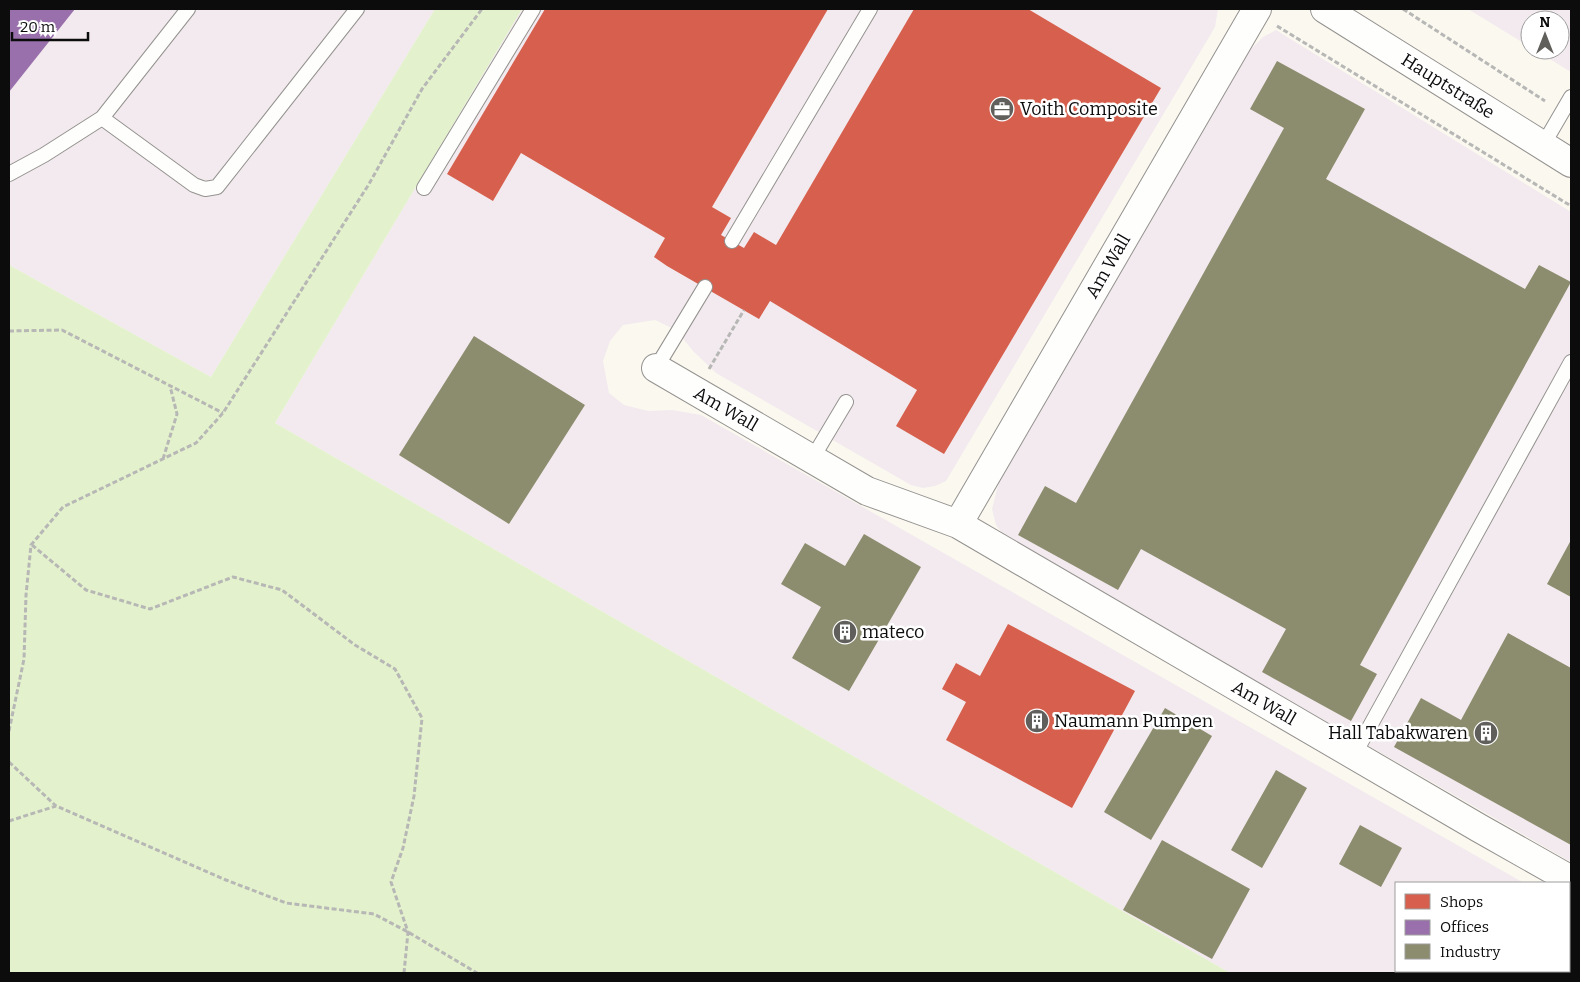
<svg xmlns="http://www.w3.org/2000/svg" width="1580" height="982" viewBox="0 0 1580 982" font-family="Bitter,serif">
<style>
.industrial{fill:#f2eaee}
.green{fill:#e3f2cd}
.shops{fill:#d6604d}
.offices{fill:#9970ab}
.industry{fill:#8c8c6e}
.lines{fill:none;stroke-linecap:round;stroke-linejoin:round}
.service-casing{stroke:#94928f;stroke-width:16}
.minor-casing{stroke:#94928f;stroke-width:30}
.tertiary-casing{stroke:#94928f;stroke-width:30}
.path{stroke:#b7b7b5;stroke-width:3;stroke-dasharray:5 2.5;stroke-linecap:butt}
.service{stroke:#fefefd;stroke-width:14}
.minor{stroke:#fefefd;stroke-width:28}
.tertiary{stroke:#fefefd;stroke-width:28}
.labels{text-anchor:middle;dominant-baseline:central;stroke-width:5;stroke-linejoin:round;paint-order:stroke}
.street-label{font-size:18px;fill:#0c0c0c;stroke:#fff}
.poi-label{font-size:18px;fill:#0c0c0c;stroke:#fff;text-anchor:start}
</style>
<rect width="100%" height="100%" fill="#fbf8f0"/>
<!-- industrial -->
<path class="industrial" d="M9,9H435L211,377L9,265Z
M522,9H1218L1215,27L946,481L935,486L923,488L911,485L716,373L693,351L676,330L655,320L623,325L610,341L603,361L609,393L624,405L648,411L672,410L701,415L1524,883H1396V971H1569V909L1571,910V973H1230L275,423Z
M1468,9H1571V72L1535,50H1560V20H1530V47Z
M1276,30L1571,212V862L1005,537L996,525L992,509L1000,477L1250,50L1263,37Z"/>
<!-- green -->
<path class="green" d="M435,9H522L275,423L1230,973H9V265L211,377Z"/>
<!-- shops -->
<path class="shops" d="M545,9H828L712,207L731,218L721,235L744,248L754,232L776,245L914,9H1028L1161,88L944,454L896,426L917,390L770,301L759,319L667,266L654,257L665,238L521,153L493,201L447,174Z
M1008,624L1135,691L1072,808L946,740L966,702L942,689L956,663L980,676Z"/>
<!-- offices -->
<path class="offices" d="M9,9H75L9,92Z"/>
<!-- industry -->
<path class="industry" d="M1277,61L1365,109L1326,179L1525,289L1539,265L1571,282L1360,665L1377,674L1351,721L1262,672L1286,629L1141,549L1118,590L1018,535L1045,486L1076,503L1284,128L1250,109Z
M474,336L585,405L509,524L399,455Z
M864,534L921,567L849,691L792,658L821,607L781,584L805,543L845,566Z
M1571,540V597L1547,584Z
M1508,633L1571,668V845L1394,747L1421,698L1461,720Z
M1165,708L1212,736L1151,840L1104,812Z
M1276,770L1307,788L1262,868L1231,850Z
M1360,825L1402,848L1381,887L1339,864Z
M1162,840L1250,889L1212,959L1123,910Z
M1422,971H1504L1502,973H1420Z"/>
<g class="lines">
<!-- service casing -->
<g class="service-casing">
<path id="service" d="M102,118L194,185L205,189L217,187L357,9
M1543,145L1571,97
M9,174L44,155L102,118L188,9
M424,188L533,9
M732,241L870,9
M656,368L705,287
M812,459L846,402
M1354,755L1571,362"/>
</g>
<!-- minor casing -->
<g class="minor-casing">
<path id="minor" d="M656,368L867,491L958,524L1479,828L1571,880
M958,524L1257,9"/>
</g>
<!-- tertiary casing -->
<g class="tertiary-casing">
<path id="tertiary" d="M1325,9L1571,163"/>
</g>
<!-- path -->
<path class="path" d="M1403,9L1545,101
M1277,26L1571,206
M9,331L62,330L223,413
M709,369L744,310
M163,459L177,414L170,386
M32,545L86,590L150,609L233,577L282,590L355,645L395,669L422,718L414,796L403,848L391,882L408,932L404,973
M9,731L24,659L26,595L31,545L63,507L196,443L223,413L369,184L422,89L482,9
M9,762L56,806L226,880L286,903L374,914L408,932L477,973
M9,821L56,806"/>
<!-- service -->
<use href="#service" class="service"/>
<!-- minor -->
<use href="#minor" class="minor"/>
<!-- tertiary -->
<use href="#tertiary" class="tertiary"/>
</g>
<!-- icons -->
<defs>
<g id="office-disc" transform="scale(1.25)"><circle r="9.5" fill="#605f5c" stroke="#fff"/><path d="M-6-3h4V-5.5h4V-3h4V5H-6ZM-1-4.5V-3h2v-1.5ZM-6 0V1H6V0Z" fill="#fff"/></g>
<g id="building-disc" transform="scale(1.25)"><circle r="9.5" fill="#605f5c" stroke="#fff"/><path d="M-4-6H4V6H1V3H-1V6H-4ZM-2.5-4.3h1.7v1.8h-1.7ZM.8-4.3h1.7v1.8H.8ZM-2.5-1h1.7V.8h-1.7ZM.8-1h1.7V.8H.8Z" fill="#fff"/></g>
</defs>
<g fill-rule="evenodd">
<use href="#office-disc" x="1002" y="109"/>
<use href="#building-disc" x="845" y="632"/>
<use href="#building-disc" x="1037" y="721"/>
<use href="#building-disc" x="1486" y="733"/>
</g>
<g class="labels">
<!-- street labels -->
<g class="street-label">
<text transform="translate(1448 86) rotate(32)">Hauptstraße</text>
<text transform="translate(1108 266) rotate(-60)">Am Wall</text>
<text transform="translate(726 409) rotate(30)">Am Wall</text>
<text transform="translate(1264 703) rotate(30)">Am Wall</text>
</g>
<!-- poi labels -->
<g class="poi-label">
<text x="1020" y="109">Voith Composite</text>
<text x="862" y="632">mateco</text>
<text x="1054" y="721">Naumann Pumpen</text>
<text x="1468" y="733" text-anchor="end">Hall Tabakwaren</text>
</g>
</g>
<!-- border -->
<rect width="1580" height="982" fill="none" stroke="#0c0c0c" stroke-width="20"/>
<!-- legend -->
<rect x="1395" y="882" width="175" height="90" fill="#ffffff" stroke="#9e9e9e"/>
<rect x="1405" y="894" width="25" height="15" fill="#d6604d" stroke="#9e9e9e"/>
<text x="1440" y="907" font-size="15" fill="#0c0c0c">Shops</text>
<rect x="1405" y="920" width="25" height="15" fill="#9970ab" stroke="#9e9e9e"/>
<text x="1440" y="932" font-size="15" fill="#0c0c0c">Offices</text>
<rect x="1405" y="944" width="25" height="15" fill="#8c8c6e" stroke="#9e9e9e"/>
<text x="1440" y="957" font-size="15" fill="#0c0c0c">Industry</text>
<!-- north arrow -->
<g transform="translate(1545 35)"><circle r="24" fill="#ffffff" stroke="#9e9e9e"/>
<path d="M0-4L9 19L0 12L-9 19Z" fill="#605f5c"/>
<text y="-8" font-size="14" font-weight="bold" text-anchor="middle" fill="#0c0c0c">N</text>
</g>
<!-- scale -->
<path d="M12 32v8h76v-8" fill="none" stroke="#0c0c0c" stroke-width="2.5"/>
<text x="20" y="32" font-size="15" fill="#0c0c0c" stroke="#ffffff" stroke-width="4" paint-order="stroke">20 m</text>
</svg>
